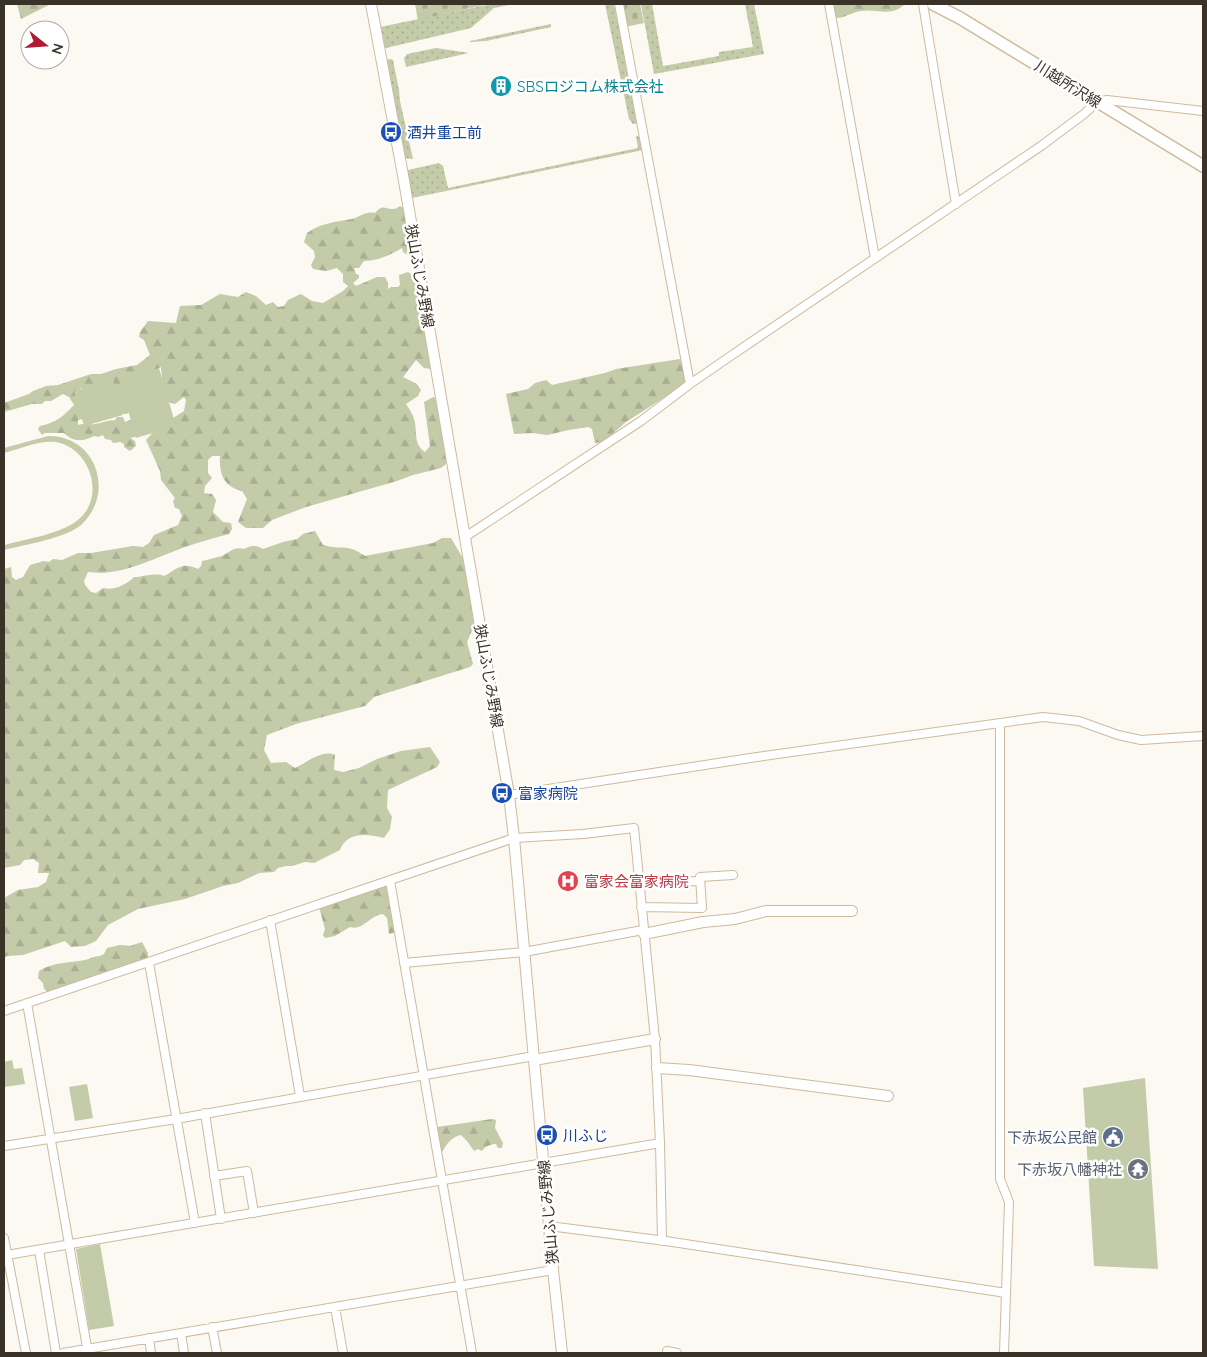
<svg xmlns="http://www.w3.org/2000/svg" width="1207" height="1357" viewBox="0 0 1207 1357" font-family="Quicksand,'Noto Sans JP',sans-serif">
<style>
.grass{fill:url(#grass-dots)}
.forest{fill:url(#forest-firs)}
.cemetery{fill:url(#cemetery-stones)}
.park{fill:#c3cba9}
.lines{fill:none;stroke-linecap:round;stroke-linejoin:round}
.street-casing{stroke:#ceba9d;stroke-width:10}
.secondary-casing{stroke:#ceba9d;stroke-width:12}
.primary-casing{stroke:#ceba9d;stroke-width:14}
.street{stroke:#fff;stroke-width:8}
.secondary{stroke:#fff;stroke-width:10}
.primary{stroke:#fff;stroke-width:11}
.labels{text-anchor:middle;dominant-baseline:central;stroke-width:5;stroke-linejoin:round;paint-order:stroke}
.street-label{font-size:15px;fill:#3a3226;stroke:#fff}
.culture-label{font-size:15px;fill:#0d838f;stroke:#fff;text-anchor:start}
.transit-label{font-size:15px;fill:#164399;stroke:#fff;text-anchor:start}
.health-label{font-size:15px;fill:#be3a42;stroke:#fff;text-anchor:start}
.service-label{font-size:15px;fill:#4e5e75;stroke:#fff;text-anchor:end}
.worship-label{font-size:15px;fill:#5b616d;stroke:#fff;text-anchor:end}
</style>
<defs>
<pattern id="grass-dots" width="8" height="8" patternUnits="userSpaceOnUse" patternTransform="scale(1.25)"><rect width="8" height="8" fill="#c3cba9"/><path d="M2 2h.1M6 6h.1" fill="none" stroke="#a8af91" stroke-width="1.8" stroke-linecap="round"/></pattern>
<pattern id="forest-firs" width="22" height="20" patternUnits="userSpaceOnUse" patternTransform="scale(1.25)"><rect width="22" height="20" fill="#c3cba9"/><path d="M5 1l3.5 6h-7zM16 11l3.5 6h-7z" fill="#a8af91"/></pattern>
<pattern id="cemetery-stones" width="16" height="16" patternUnits="userSpaceOnUse" patternTransform="scale(1.25)"><rect width="16" height="16" fill="#c3cba9"/><path d="M2 7V4a2 2 0 0 1 4 0v3zM10 15v-3a2 2 0 0 1 4 0v3z" fill="#a8af91"/></pattern>
</defs>
<rect width="100%" height="100%" fill="#fcf8f2"/>
<!-- grass -->
<path class="grass" d="M491,4H513L494,8L471,28L386,48L384,47L380,27Z
M605,4H614L639,123L633,124L629,119Z
M641,4H652L663,66L719,56V52L753,47L745,4H754L764,54L654,74Z
M551,24V27L486,41L470,42V41Z
M436,48L469,53L406,67L404,58L407,54Z
M391,59L393,60L399,90L400,101L413,159L405,158L385,60Z
M636,136L641,137L643,150L412,198L406,172L408,170L439,163L443,166L448,188L638,148Z"/>
<!-- forest -->
<path class="forest" d="M17,4H51L21,19Z
M826,4H905C890,18 878,8 861,11C847,13 842,22 827,16L826,12Z
M400,206L405,209L411,231L407,238L412,243L415,260L403,252L402,248C390,255 378,261 364,261L359,268H354L356,274L359,275V278L353,283L356,286L377,277H385L388,283V289L391,287H398L400,285L399,275L408,272L417,279L420,290L419,300L425,322L424,328L432,369L424,368L416,360L403,377L417,384L421,390L418,396L406,404C410,410 414,416 415,423C417,435 414,444 425,452L430,446L424,402L433,397L437,399L447,456L446,464L441,468L413,475L397,481L306,507L272,520L263,528H246L238,522L247,499L242,491C224,486 219,475 220,456H212L208,460V473L212,478L205,486L204,493L212,494L216,500L213,512L223,522L231,523L232,529L229,534C214,538 199,542 185,547C154,558 121,577 88,572L84,581L85,585L91,592L96,593L103,588C114,591 126,585 134,577C143,577 156,572 164,576C177,569 182,561 198,569L201,566L202,561C208,560 217,557 222,556C230,552 234,546 244,549C251,545 256,545 263,549L283,542L297,539L303,534L315,531L323,545C342,551 345,542 365,556L433,543L442,538H451L464,560L470,595L474,626L467,642L473,664L470,667L374,697L365,706L296,724L267,735L264,750L271,763L286,762L295,768C306,763 323,749 335,755L334,770L343,772L359,768L377,759L401,751L430,747L440,762L437,767L388,790L387,808L392,817L390,829L384,838C368,834 347,831 340,850L314,863L305,862L292,866H286L278,868L274,872L259,873L238,883L223,886L185,899L138,909L108,925L96,941L85,946L71,947L65,941L23,955L7,956L4,958V898L18,890L38,887L46,882L49,873H38L39,863L33,859L24,860L20,865L4,868V569L11,567L12,577L16,580L23,577L30,565L44,561L49,562L53,559L62,560L78,553H91L133,546L143,547L149,543L154,535L178,525L182,516L179,509L175,508L173,501L175,498L161,480L160,471L146,440L156,429L184,411L186,400L184,397L175,404L164,401L161,367C144,377 143,402 127,414H123L117,406L81,388L77,395L83,419L78,420V425C84,423 89,425 95,424C102,423 108,420 115,420L117,417H123L125,422L133,419L138,434L135,437L130,438L135,441L136,446L130,451L124,447V444L120,442L113,443L111,440L105,439L103,435L98,437L94,436C83,442 73,442 64,433H45L42,435L38,429L40,426C58,422 63,416 74,405L69,397L63,394L51,401H45L42,404H32L4,412V403L29,394L33,391L46,386L58,385L91,374H101L116,369L137,365L150,355L144,340L139,337L140,332L148,321L176,323L180,306L201,305L220,294L238,297L246,292L256,296L266,305L273,302L278,307L284,306L288,300L301,294L312,301L323,303L343,291L348,286L343,282V274L337,268L326,271L313,269L311,265L315,257L314,251L304,242L307,233C320,223 336,222 352,219C360,217 366,211 375,213C384,203 385,210 393,209C396,209 398,207 400,206Z
M680,359L687,383L626,422L603,442L595,443L592,429L588,427L569,430L547,435L533,433L514,434L506,394L528,389L535,383L546,380L552,385L605,373L616,369Z
M383,882L390,892L393,906L390,910L393,916L396,932L389,934L387,918L383,914C370,915 363,931 350,927L335,936L325,938L323,935L325,929L319,907Z
M142,942L148,953V960L133,963L117,972L112,970L72,986H62L61,989L51,993L44,989L43,983L38,978L39,971C53,962 69,963 85,960C90,959 94,956 100,956L104,954L107,948L120,945L130,946Z
M492,1119L496,1120L495,1128L503,1143L502,1148H498L496,1144C491,1144 485,1146 482,1151L478,1149L474,1151L467,1141L461,1135C453,1136 446,1144 443,1151L440,1152L436,1131L437,1127Z"/>
<!-- cemetery -->
<path class="cemetery" d="M415,4H488L418,20Z
M621,4H640L644,23L625,27Z"/>
<!-- park -->
<path class="park" d="M159,368L176,426L136,438L119,379Z
M113,380L123,415L84,426L74,391Z
M48,436C96,435 116,493 81,525C66,538 24,545 4,550V545C26,539 62,534 79,519C106,496 90,448 56,442C39,440 20,449 4,453V448Z
M12,1060L14,1069L22,1068L25,1084L4,1087V1062Z
M1145,1078L1158,1269L1094,1266L1083,1088Z
M87,1084L93,1118L75,1121L69,1087Z
M100,1244L114,1326L89,1330L76,1249Z"/>
<g class="lines">
<!-- street casing -->
<g class="street-casing">
<path id="street" d="M619,4L690,384
M829,4L875,258
M923,4L956,204
M465,537L641,421L690,384L735,353L1041,146L1084,114L1097,102L1107,100L1203,111
M1000,723V1179L1009,1202L1004,1353
M509,795L757,757L1043,717L1079,721L1118,735L1141,740L1203,736
M390,881L472,1353
M638,883L700,881
M641,907L702,908L700,877L733,875
M270,920L300,1096
M149,963L195,1223
M404,963L524,952L643,930
M27,1003L88,1353
M4,1011L514,838L583,834L634,828L655,1039L660,1143L7,1255
M205,1113L221,1219
M660,1143L662,1241
M4,1146L176,1119L534,1056
M214,1176L247,1171L254,1213
M549,1226L666,1241L1006,1293
M4,1238L26,1353
M39,1250L56,1353
M335,1307L343,1353
M212,1327L217,1353
M181,1333L184,1353
M149,1338L151,1353
M667,1351L677,1353
M63,1353L553,1270"/>
</g>
<!-- secondary casing -->
<g class="secondary-casing">
<path id="secondary" d="M371,4L403,175L509,795L514,838L553,1270L562,1353
M644,934L703,922L735,919L766,911H852
M534,1060L655,1039
M657,1068L689,1070L888,1096"/>
</g>
<!-- primary casing -->
<g class="primary-casing">
<path id="primary" d="M933,4L960,18L1203,166"/>
</g>
<!-- street -->
<use href="#street" class="street"/>
<!-- secondary -->
<use href="#secondary" class="secondary"/>
<!-- primary -->
<use href="#primary" class="primary"/>
</g>
<!-- icons -->
<defs>
<g id="building-disc" transform="scale(1.125)"><circle r="9.5" fill="#0f9aa8" stroke="#fff"/><path d="M-4-6H4V6H1V3H-1V6H-4ZM-2.5-4.3h1.7v1.8h-1.7ZM.8-4.3h1.7v1.8H.8ZM-2.5-1h1.7V.8h-1.7ZM.8-1h1.7V.8H.8Z" fill="#fff"/></g>
<g id="bus-disc" transform="scale(1.125)"><circle r="9.5" fill="#1a4fb4" stroke="#fff"/><path d="M-5-6H5V4H4V6H2V4H-2V6H-4V4H-5ZM-3.5-4V0h7V-4ZM-3.5 1.2v1.5H-2V1.2ZM2 1.2v1.5H3.5V1.2Z" fill="#fff"/></g>
<g id="hospital-disc" transform="scale(1.125)"><circle r="9.5" fill="#e0444e" stroke="#fff"/><path d="M-5-5h3v3.5h4V-5h3V5h-3V1.5h-4V5h-3Z" fill="#fff"/></g>
<g id="civic-disc" transform="scale(1.125)"><circle r="9.5" fill="#5c6f8a" stroke="#fff"/><path d="M-.6-6.5H3V-4.5H.6V-3L4-1V1h2V6H-6V1h2V-1L-.6-3ZM-1.2 2.5V6h2.4V2.5Z" fill="#fff"/></g>
<g id="temple-disc" transform="scale(1.125)"><circle r="9.5" fill="#6b7280" stroke="#fff"/><path d="M0-6L5-2H3V0L6.5 2.5H4V6H1.5V3h-3V6H-4V2.5H-6.5L-3 0V-2H-5Z" fill="#fff"/></g>
</defs>
<g fill-rule="evenodd">
<use href="#building-disc" x="501" y="86"/>
<use href="#bus-disc" x="391" y="132"/>
<use href="#bus-disc" x="502" y="793"/>
<use href="#hospital-disc" x="568" y="881"/>
<use href="#bus-disc" x="547" y="1135"/>
<use href="#civic-disc" x="1113" y="1137"/>
<use href="#temple-disc" x="1138" y="1169"/>
</g>
<g class="labels">
<!-- street labels -->
<g class="street-label">
<text transform="translate(1068 84) rotate(32)">川越所沢線</text>
<text transform="translate(420 276) rotate(80)">狭山ふじみ野線</text>
<text transform="translate(489 676) rotate(80)">狭山ふじみ野線</text>
<text transform="translate(548 1212) rotate(-95)">狭山ふじみ野線</text>
</g>
<!-- culture labels -->
<g class="culture-label">
<text x="517" y="86">SBSロジコム株式会社</text>
</g>
<!-- transit labels -->
<g class="transit-label">
<text x="407" y="132">酒井重工前</text>
<text x="518" y="793">富家病院</text>
<text x="563" y="1135">川ふじ</text>
</g>
<!-- health labels -->
<g class="health-label">
<text x="584" y="881">富家会富家病院</text>
</g>
<!-- service labels -->
<g class="service-label">
<text x="1097" y="1137">下赤坂公民館</text>
</g>
<!-- worship labels -->
<g class="worship-label">
<text x="1122" y="1169">下赤坂八幡神社</text>
</g>
</g>
<!-- border -->
<rect width="1207" height="1357" fill="none" stroke="#3a3226" stroke-width="10"/>
<!-- north arrow -->
<g transform="translate(45 45) rotate(107)"><circle r="24" fill="#ffffff" stroke="#b0ada8"/>
<path d="M0-4L9 19L0 12L-9 19Z" fill="#ae1a32"/>
<text y="-8" font-size="14" font-weight="bold" text-anchor="middle" fill="#3a3226">N</text>
</g>
</svg>
